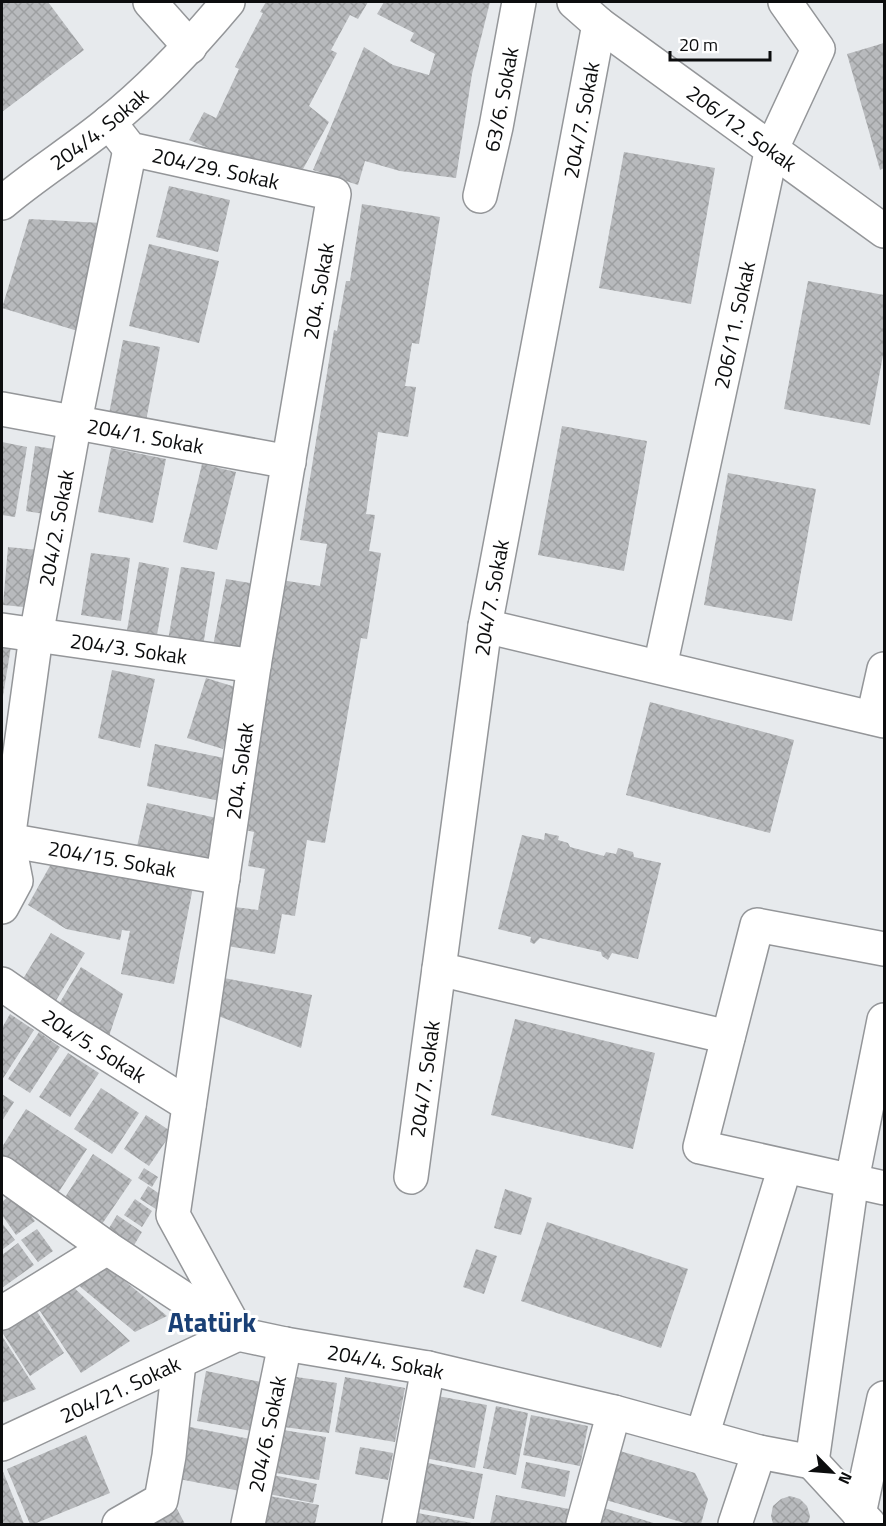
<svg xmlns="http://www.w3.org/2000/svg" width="886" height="1526" viewBox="0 0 886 1526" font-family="'Titillium Web',sans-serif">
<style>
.building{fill:url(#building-cross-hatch)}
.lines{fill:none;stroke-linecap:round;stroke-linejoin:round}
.street-casing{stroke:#949699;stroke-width:36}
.street{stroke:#fff;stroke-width:33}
.labels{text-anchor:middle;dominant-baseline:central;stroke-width:6;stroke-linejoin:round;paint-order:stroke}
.street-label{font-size:21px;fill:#0c0d0e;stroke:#fff}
.district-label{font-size:27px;font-weight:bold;fill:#1a4075;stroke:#fff}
</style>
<defs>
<pattern id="building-cross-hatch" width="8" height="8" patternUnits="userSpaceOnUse" patternTransform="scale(1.5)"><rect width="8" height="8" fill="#b8babd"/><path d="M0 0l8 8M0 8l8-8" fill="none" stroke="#9d9fa1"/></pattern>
</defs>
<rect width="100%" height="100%" fill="#e7eaed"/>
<!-- building -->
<path class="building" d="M2,2H48L84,50L2,112Z
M266,2H368L358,19L350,15L331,50L337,53L309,106L329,122L303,169L237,160L189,140L204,112L216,118L239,69L235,67L263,13L260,12Z
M384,2H490L472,74L456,178L400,171L365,161L358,185L313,170L364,47L393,65L429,75L435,54L410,41L414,33L377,14Z
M884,43V168L880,170L847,54Z
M624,152L715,168L691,304L599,288Z
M169,186L230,200L218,252L156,237Z
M362,204L440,217L419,344L412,343L405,386L416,387L408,437L378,432L366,514L375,515L369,551L381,553L367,639L361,638L325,843L307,840L295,916L282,914L275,954L221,945L227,906L258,910L265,869L248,866L254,832L245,830L281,580L320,586L327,544L300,540L334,330L337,331L346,281H350Z
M29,219L102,223L81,332L2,308Z
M149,244L219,261L199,343L129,326Z
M808,281L884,295V350L870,425L784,409Z
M123,340L160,347L146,421L109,414Z
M562,426L647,441L624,571L538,555Z
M2,442L27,447L15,517L2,515Z
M35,446L60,450L50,515L26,511Z
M111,448L166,459L153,523L98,512Z
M202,464L236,472L217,550L183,542Z
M728,473L816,489L792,621L704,605Z
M8,547L38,550L34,608L3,605Z
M91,553L130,558L121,621L81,615Z
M139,562L169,568L157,635L127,630Z
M181,567L215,572L203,646L168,640Z
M226,579L256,584L244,651L213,646Z
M2,632L13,634L3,696H2Z
M112,670L155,679L140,748L98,738Z
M206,678L242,689L223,749L187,738Z
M650,702L794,740L770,833L626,795Z
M155,744L229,759L220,801L147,786Z
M147,803L226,820L214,872L135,855Z
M545,833L559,836L558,840L568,843L570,847L604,856L606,852L616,854L618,848L633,852L634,857L661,863L638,959L612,953L608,960L602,956L601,952L540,938L534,944L530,942L531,937L498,929L522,835L544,840Z
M56,855L194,882L174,984L121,974L130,931L122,930L120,940L66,929L28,905Z
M51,933L85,953L52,1007L18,987Z
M81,967L123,994L107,1042L56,1009Z
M219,977L312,995L301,1048L208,1012Z
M10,1014L34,1030L2,1080V1028Z
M515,1019L655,1053L633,1149L491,1115Z
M39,1032L60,1047L30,1093L8,1079Z
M68,1053L99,1073L70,1117L39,1097Z
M101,1088L139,1113L112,1154L74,1129Z
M2,1094L14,1102L2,1121Z
M26,1109L87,1149L58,1193L2,1156V1147Z
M146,1115L172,1132L149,1166L124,1149Z
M93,1154L132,1180L100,1227L62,1202Z
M144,1168L158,1177L152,1187L138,1178Z
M148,1186L167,1199L159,1211L140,1199Z
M505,1189L532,1198L521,1235L494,1228Z
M13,1192L35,1221L16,1235L2,1215V1202Z
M135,1199L152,1211L142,1227L124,1215Z
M117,1215L142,1232L131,1250L106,1233Z
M547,1222L688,1269L661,1348L521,1301Z
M2,1223L15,1240L2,1250Z
M37,1229L53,1251L38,1262L21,1240Z
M18,1243L34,1265L2,1288V1255Z
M476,1249L497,1256L484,1294L463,1287Z
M101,1261L167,1316L135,1332L72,1280Z
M69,1283L130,1341L81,1373L36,1305Z
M32,1304L64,1353L30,1376L2,1332V1324Z
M2,1336L36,1389L2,1403Z
M206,1371L266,1383L257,1432L197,1421Z
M283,1375L337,1383L329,1433L276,1426Z
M345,1377L405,1388L395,1442L335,1432Z
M432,1395L487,1405L475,1468L420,1457Z
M496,1406L528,1413L516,1475L483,1468Z
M531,1415L588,1426L580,1466L523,1455Z
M180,1425L250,1439L240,1491L169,1477Z
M277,1429L326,1437L319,1480L270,1472Z
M86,1435L110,1493L34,1524H30L7,1469Z
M360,1447L393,1453L388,1480L355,1474Z
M613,1449L695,1473L708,1499L701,1524H688L599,1498Z
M423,1462L483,1474L474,1519L414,1508Z
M526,1462L570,1471L565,1497L521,1488Z
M2,1469L24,1524H2Z
M268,1474L317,1484L313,1503L264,1493Z
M264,1495L319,1505L315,1524H258Z
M496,1495L569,1509L566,1524H490Z
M790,1496L800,1499L807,1506L810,1516L808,1524H773L771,1516L773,1506L781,1499Z
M594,1505L657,1524H588Z
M176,1507L185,1524H139Z
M412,1512L472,1523V1524H410Z"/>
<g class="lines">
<!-- street casing -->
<g class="street-casing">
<g id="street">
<path d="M150,2L190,47"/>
<path id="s1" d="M574,2L599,24L884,231"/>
<path id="s2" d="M109,122L130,149L334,194L254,666L173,1215L238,1334"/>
<path id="s3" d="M480,196L496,127L519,2"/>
<path id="s4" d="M2,203C36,174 74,151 108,123C153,87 192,45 228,2"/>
<path id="s5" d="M2,409L289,462"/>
<path d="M485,626L884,721"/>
<path id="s6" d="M2,630L254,666"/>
<path id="s7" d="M660,667L772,148L818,49L785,2"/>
<path d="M873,718L884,669"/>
<path id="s8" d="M2,839L223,878"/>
<path id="s9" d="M2,907L16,881L8,840L36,636L75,421L130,149"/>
<path d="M884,949L757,925L700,1147L884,1188"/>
<path d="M439,969L728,1037"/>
<path id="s10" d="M2,984L61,1025L189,1105"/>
<path id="s11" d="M2,1173L107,1248L238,1334L285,1344L428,1368L614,1412L759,1452L812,1462"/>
<path id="s12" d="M411,1177L485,626L599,24"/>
<path d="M2,1313L107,1248"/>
<path d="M702,1436L785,1167"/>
<path id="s13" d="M2,1444L238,1334"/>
<path d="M812,1462L852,1180L884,1020"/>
<path d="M812,1462L869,1524"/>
<path d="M859,1514L884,1398"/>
<path d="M119,1524L161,1500L169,1456L179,1362"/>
<path id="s14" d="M248,1524L285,1344"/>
<path d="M399,1524L428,1368"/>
<path d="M583,1524L614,1412"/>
<path d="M735,1524L759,1452"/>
</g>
</g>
<!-- street -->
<use href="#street" class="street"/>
</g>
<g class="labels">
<!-- street labels -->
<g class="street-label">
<text stroke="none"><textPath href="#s3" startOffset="99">63/6. Sokak</textPath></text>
<text stroke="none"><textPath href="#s12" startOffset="1071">204/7. Sokak</textPath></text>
<text stroke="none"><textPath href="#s4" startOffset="122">204/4. Sokak</textPath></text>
<text stroke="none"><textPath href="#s1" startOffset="210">206/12. Sokak</textPath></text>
<text stroke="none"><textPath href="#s2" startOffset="122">204/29. Sokak</textPath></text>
<text transform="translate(318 291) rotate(-80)">204. Sokak</text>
<text stroke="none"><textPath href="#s7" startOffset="350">206/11. Sokak</textPath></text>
<text stroke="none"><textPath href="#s5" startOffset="146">204/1. Sokak</textPath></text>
<text stroke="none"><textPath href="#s9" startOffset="387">204/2. Sokak</textPath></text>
<text stroke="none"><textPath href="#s12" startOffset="585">204/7. Sokak</textPath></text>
<text stroke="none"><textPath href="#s6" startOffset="128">204/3. Sokak</textPath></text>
<text transform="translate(239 771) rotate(-82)">204. Sokak</text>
<text stroke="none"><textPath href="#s8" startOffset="112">204/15. Sokak</textPath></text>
<text stroke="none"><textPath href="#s10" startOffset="111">204/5. Sokak</textPath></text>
<text stroke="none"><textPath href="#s12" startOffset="99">204/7. Sokak</textPath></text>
<text stroke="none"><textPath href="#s11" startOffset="436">204/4. Sokak</textPath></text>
<text stroke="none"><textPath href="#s13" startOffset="130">204/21. Sokak</textPath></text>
<text stroke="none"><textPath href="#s14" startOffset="92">204/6. Sokak</textPath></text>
</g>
<!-- district labels -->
<g class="district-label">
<text x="212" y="1321">Atatürk</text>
</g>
</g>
<!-- border -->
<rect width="886" height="1526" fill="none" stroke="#0c0d0e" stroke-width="6"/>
<!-- north arrow -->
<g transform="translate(832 1472) rotate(115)" stroke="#ffffff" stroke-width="4.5" paint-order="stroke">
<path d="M0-4.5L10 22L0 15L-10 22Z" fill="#0c0d0e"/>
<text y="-9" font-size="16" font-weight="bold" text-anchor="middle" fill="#0c0d0e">N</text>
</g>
<!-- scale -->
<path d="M670 51v9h100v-9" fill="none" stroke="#0c0d0e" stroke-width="3"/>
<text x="679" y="51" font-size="18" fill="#0c0d0e" stroke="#ffffff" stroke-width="4.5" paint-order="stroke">20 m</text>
</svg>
